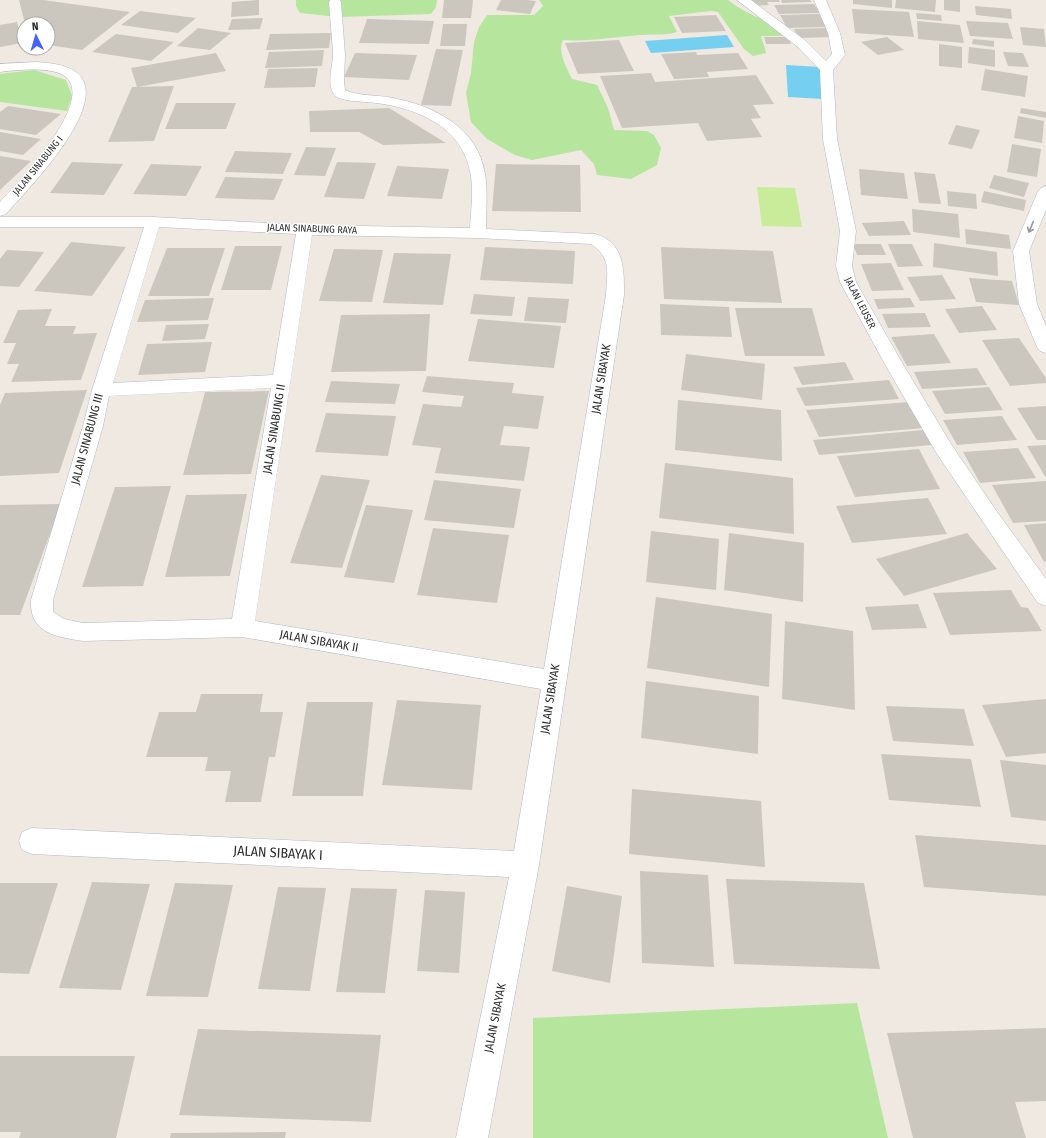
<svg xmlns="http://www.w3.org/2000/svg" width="1046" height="1138" viewBox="0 0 1046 1138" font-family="'Fira Sans Condensed',sans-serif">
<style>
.green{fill:#b6e59e}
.pitch{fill:#c9ec9a}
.water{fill:#75cff0}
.building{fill:#cbc7bf}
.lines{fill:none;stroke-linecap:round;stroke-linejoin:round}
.street-casing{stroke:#b4b7c1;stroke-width:1}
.street{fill:#fff;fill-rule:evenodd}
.oneway{stroke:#969696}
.labels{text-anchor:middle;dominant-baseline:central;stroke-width:3;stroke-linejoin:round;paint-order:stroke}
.far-street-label{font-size:10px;fill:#2e2e2e;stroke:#fff}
.street-label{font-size:12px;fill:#2e2e2e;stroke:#fff}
.near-street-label{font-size:14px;fill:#2e2e2e;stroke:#fff}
</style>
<rect width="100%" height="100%" fill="#efe9e1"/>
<!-- green -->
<path class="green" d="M296,0H437L436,7L431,14L339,17L300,13L296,6Z
M539,0H728C750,19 799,30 813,52C799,51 796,49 790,36H761C762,42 765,46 766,53L753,56L744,49L718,12L711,11L669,16L677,32C664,36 653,34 640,35C614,37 589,42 563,40C557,52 567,68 572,79L597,85L608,108L614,130L647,131L654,135L661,148L657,165L631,179L597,175L594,164L581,150L532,160L515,155L487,139L471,122L466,93L471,73L474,42L479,27L487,15H534L543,6Z
M34,70L66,80L72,96L67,111L0,102V74Z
M857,1003L888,1138H533V1018Z"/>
<!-- pitch -->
<path class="pitch" d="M757,187L795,188L802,227L762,226Z"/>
<!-- water -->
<path class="water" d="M727,35L734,47L651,53L645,41Z
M786,65L820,67L823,99L788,97Z"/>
<!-- building -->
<path class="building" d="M19,0H43L130,12L82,50L48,45V24H25Z
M259,0V15L231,17L232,2Z
M444,0H473L471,18H442Z
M501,0H526L536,1L530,14L496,10Z
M749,0H779L780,2H767L769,5L752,6Z
M781,0H810L812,2L782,3Z
M853,0H892V8L853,4Z
M896,0H936L935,12L895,8Z
M944,0H960V12L944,10Z
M814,4L820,13L779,14L774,5Z
M975,6L1011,9L1012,19L976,15Z
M852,9L909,12L914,37L855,33Z
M140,11L196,18L178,33L121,25Z
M916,13L941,15L942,21L917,19Z
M819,14L826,27L787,28L780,15Z
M716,15L726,31L682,33L674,17Z
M263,18L260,29L228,30L232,19Z
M367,19L434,21L429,44L359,43Z
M917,21L960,25L964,43L918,39Z
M966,21L1008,23L1013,39L970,36Z
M17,22L22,43L0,47V25Z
M443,24H467L465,46H440Z
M1020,27L1044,29L1046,47L1023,45Z
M198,28L231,33L210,50L177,46Z
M828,28L834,37L799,38L794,29Z
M331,33L329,48L266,50L270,34Z
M116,34L174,42L151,61L92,52Z
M764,37H788L791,44H766Z
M887,37L904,50L878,55L861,42Z
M973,39L994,41V47L972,44Z
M619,40L634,71L578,74L565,43Z
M939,44L962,47V68L939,66Z
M969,47L995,50V67L968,63Z
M436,49L463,50L451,106L421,105Z
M324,50L322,66L265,68L269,52Z
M696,52L697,55L738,53L748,69L707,72L709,77L674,79L661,54Z
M1003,52L1023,53L1029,67L1008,66Z
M216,53L226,71L137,87L131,68Z
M355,53L417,55L409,80L344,77Z
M318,68L315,87L264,88L268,69Z
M985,69L1028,76L1025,97L981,90Z
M651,73L655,82L756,75L774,104L753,105L761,118L751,119L762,137L707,141L698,123L622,128L600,76Z
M174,86L154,141L108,142L132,87Z
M176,103H236L226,129H165Z
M8,106L61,114L36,135L0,129V112Z
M389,108L446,143L383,145L359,132H310L309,111Z
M1021,108L1046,112V118L1020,113Z
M1018,116L1044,121L1042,143L1014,138Z
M956,125L980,130L972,149L948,144Z
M0,132L41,139L23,155L0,151Z
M1012,144L1041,149L1037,177L1007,172Z
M306,147L336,148L325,176L294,175Z
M235,151L292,153L283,174L225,172Z
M0,156L31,161L0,190Z
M72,162L123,164L104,195L50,193Z
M337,162L376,163L364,199L324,197Z
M151,164L202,166L186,196L133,194Z
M496,164L580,165L581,212L492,211Z
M397,166L449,169L442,199L387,196Z
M859,169L904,173L908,199L861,195Z
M914,172L935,174L941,204L919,203Z
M994,175L1029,183L1024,197L989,188Z
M225,177L283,179L274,200L215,198Z
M947,191L976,194L977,209L948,206Z
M984,191L1026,200L1024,211L981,202Z
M912,209L958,214L960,238L913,232Z
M904,221L911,235L869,236L862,223Z
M965,229L1009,235L1011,249L966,244Z
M71,242L126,247L92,296L34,291Z
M934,243L997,252L998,276L933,267Z
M853,244H881L886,255H857Z
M888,244H912L923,266L898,267Z
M235,246H282L271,290H221Z
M485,247L575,251L573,284L480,280Z
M661,247L773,251L782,303L664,299Z
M167,248H225L209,296H148Z
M334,249L383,250L372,302L319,301Z
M7,250L44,252L19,287L0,286V259Z
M394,253L451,254L443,305L383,303Z
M891,263L904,290L872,291L861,264Z
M942,275L956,299L920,301L907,277Z
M969,278L1012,281L1019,305L976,302Z
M474,294L515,297L512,316L470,314Z
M528,297L569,299L566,323L524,321Z
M214,298L208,320L137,322L145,300Z
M910,298L915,307L878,309L874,299Z
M660,304L729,307L732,337L661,335Z
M982,306L997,330L959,333L945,309Z
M735,308H812L825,356H745Z
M52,309L45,326H76L73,334L97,333L81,380L11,382L19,364H7L16,343H3L18,310Z
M925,313L931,327L888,328L882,314Z
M430,314L426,371L331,372L341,315Z
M478,319L561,326L554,368L468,361Z
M209,324L205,339L162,341L166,325Z
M934,334L951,363L907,366L891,337Z
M1019,338L1046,378V383L1010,386L982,340Z
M212,342L205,372L138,375L147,344Z
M686,354L765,364L762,400L681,390Z
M845,362L854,380L802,385L793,367Z
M977,368L987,385L922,389L914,372Z
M427,376L514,383L512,393L544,396L538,429L504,426L500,445L530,447L524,481L435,473L441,448L412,445L423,404L461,407L464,396L422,392Z
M889,380L899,399L805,406L796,388Z
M331,381L400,384L395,404L325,402Z
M989,387L1003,410L945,414L932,391Z
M87,390L59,473L0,476V405L5,393Z
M269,391L251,474L183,475L205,392Z
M678,400L781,410L782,461L675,450Z
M909,402L924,428L819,437L806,410Z
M1046,406V440H1037L1017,408Z
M326,413L396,416L388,456L315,452Z
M1002,416L1017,440L957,445L943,420Z
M923,430L932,445L819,455L813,440Z
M1046,445V478L1027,446Z
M1018,448L1036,478L980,483L963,452Z
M919,449L940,489L855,497L837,456Z
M665,463L793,478L794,534L659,518Z
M321,475L370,480L342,568L290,563Z
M434,480L521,489L514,528L424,520Z
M1046,481V521L1013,523L992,485Z
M171,486L143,586L82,587L115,487Z
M247,494L230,576L165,577L186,495Z
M928,498L947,534L852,543L836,506Z
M61,504L20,615H0V505Z
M366,505L413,510L394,583L344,577Z
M1046,523V561L1044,562L1024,525Z
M433,528L509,535L497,603L417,595Z
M651,531L719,539L716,590L646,582Z
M729,533L804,543L803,602L724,590Z
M967,533L997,569L904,596L876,559Z
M1011,590L1021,607L1028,608L1042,631L950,635L933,593Z
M656,597L772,614L769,687L647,668Z
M918,604L927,628L872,630L865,607Z
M785,621L853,631L855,710L782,699Z
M646,681L759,696L758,754L641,738Z
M201,694H263L260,712H283L275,757H269L261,802H225L231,771H205L208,757H146L159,712H196Z
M1046,699V753L1006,757L982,705Z
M397,700L481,705L472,790L382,785Z
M307,702H373L363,796H292Z
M886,706L964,709L974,746L893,741Z
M881,754L971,759L981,807L889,800Z
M1000,760L1046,765V821L1011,817Z
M632,789L761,801L765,867L629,854Z
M915,835L1046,845V896L924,887Z
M640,871L708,875L714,967L642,963Z
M726,879L864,883L880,969L734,964Z
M92,882L150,884L121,990L59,988Z
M0,883H58L29,974L0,973Z
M175,883L233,885L208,997L146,996Z
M567,886L622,896L610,983L552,971Z
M278,887L326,888L310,991L258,989Z
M351,888L397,889L385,993L336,992Z
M425,890L465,892L459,973L417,971Z
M1046,1028V1101L1015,1102L1026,1138H913L887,1033Z
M198,1029L381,1035L371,1122L179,1115Z
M0,1056H135L116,1138H19L21,1132H0Z
M286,1132L285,1138H170L171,1133Z"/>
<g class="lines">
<!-- street casing -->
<g class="street-casing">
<path id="street" d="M330,0H340L341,2L345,55L344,81L345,90C357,96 380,95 393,98C435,106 478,128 485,174C488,192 486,211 486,229L595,234C625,242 624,271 624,295L539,865L488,1138H456L509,877L32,854L22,850L19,841L22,832L32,828L514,851L541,689L242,637L83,641C56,637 29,633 31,600L83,426L92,390L144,227H0V217H153L305,225L470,228C471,209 474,189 470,171C461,126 416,108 376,103C366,101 338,103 333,93C327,81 333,66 333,53C332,36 330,19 329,2ZM159,227L296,234L273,375L113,383ZM312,235L478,238L591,244C612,258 607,273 606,295L544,669L255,621ZM271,388L232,619L83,623L64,619L53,612V600L103,426L109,396Z
M737,0H751L806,41L826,61L832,54L828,33L814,0H826L840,33L845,55L833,70L837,139L856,231L852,266L856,282L904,366L951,444L995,509L1046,579V606L1038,603L937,454L886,366L840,282L836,266L840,231L823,139L820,70L798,47Z
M37,62C49,63 65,64 76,72C115,102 26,191 6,214L0,216V202C18,182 95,103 66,77C53,66 16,70 0,72V64Z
M1046,186V210L1029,251L1037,304L1046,326V353L1040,351L1037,347L1019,304L1013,251L1038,191L1041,188Z"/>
</g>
<!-- street -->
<use href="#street" class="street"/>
</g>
<!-- one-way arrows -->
<defs><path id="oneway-shaft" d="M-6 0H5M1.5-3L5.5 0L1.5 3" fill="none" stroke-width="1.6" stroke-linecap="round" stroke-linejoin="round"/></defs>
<use class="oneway" href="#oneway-shaft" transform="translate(1031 227) rotate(112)"/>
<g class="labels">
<!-- far-street labels -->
<g class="far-street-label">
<text transform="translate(38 166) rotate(-51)">JALAN SINABUNG I</text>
<text transform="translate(312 229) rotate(2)">JALAN SINABUNG RAYA</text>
<text transform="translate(860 303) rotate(63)">JALAN LEUSER</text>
</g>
<!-- street labels -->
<g class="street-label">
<text transform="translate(601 379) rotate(-81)">JALAN SIBAYAK</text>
<text transform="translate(274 429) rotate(-81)">JALAN SINABUNG II</text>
<text transform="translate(87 439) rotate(-75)">JALAN SINABUNG III</text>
<text transform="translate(319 641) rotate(10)">JALAN SIBAYAK II</text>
<text transform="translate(550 699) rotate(-81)">JALAN SIBAYAK</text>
<text transform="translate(495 1018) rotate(-79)">JALAN SIBAYAK</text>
</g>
<!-- near-street labels -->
<g class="near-street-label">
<text transform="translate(278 853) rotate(3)">JALAN SIBAYAK I</text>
</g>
</g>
<!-- north arrow -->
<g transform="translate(36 36) rotate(355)"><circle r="19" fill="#ffffff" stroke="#ababab"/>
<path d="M0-3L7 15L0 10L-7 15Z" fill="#4264fb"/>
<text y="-6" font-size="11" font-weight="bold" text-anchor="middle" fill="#2e2e2e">N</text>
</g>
</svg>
